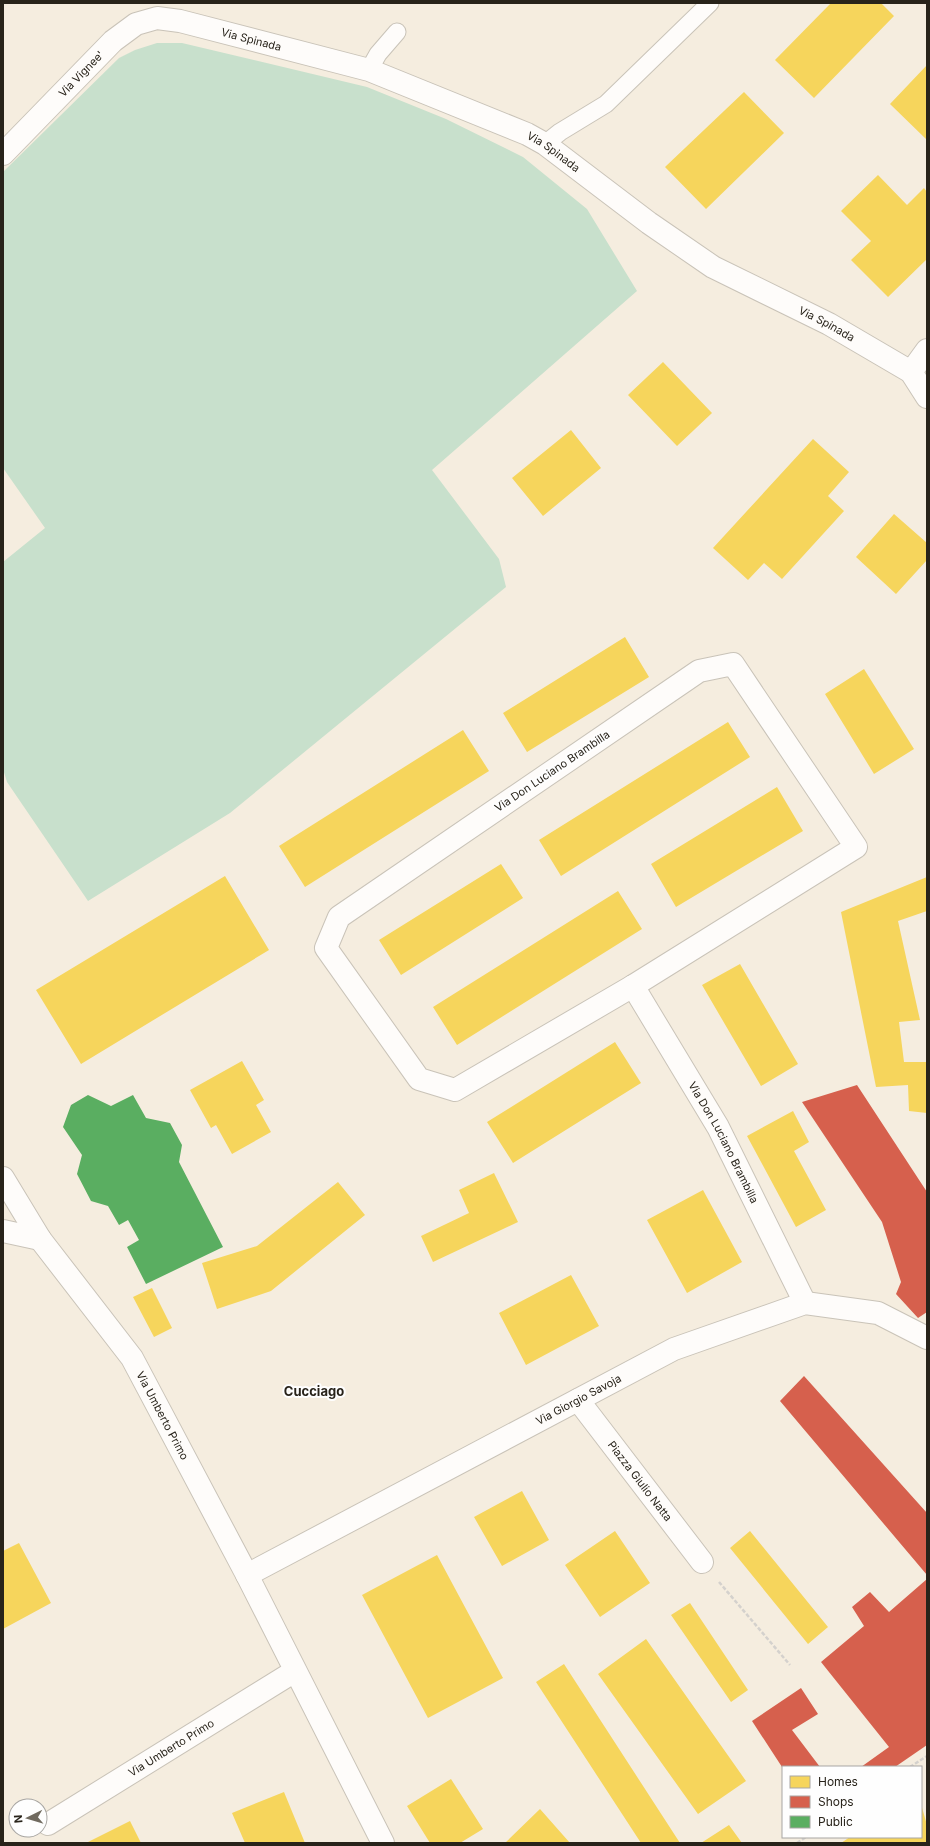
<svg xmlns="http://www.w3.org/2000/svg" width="930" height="1846" viewBox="0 0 930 1846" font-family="Inter,sans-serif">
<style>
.pitch{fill:#c8e0cc}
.homes{fill:#f6d55c}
.shops{fill:#d6604d}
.public{fill:#5aae61}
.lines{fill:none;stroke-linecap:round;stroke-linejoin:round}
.lane-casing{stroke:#c9c3b8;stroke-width:19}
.street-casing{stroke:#c9c3b8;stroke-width:24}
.secondary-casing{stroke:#c9c3b8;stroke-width:24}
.path{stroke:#d4d1cd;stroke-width:2.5;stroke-dasharray:4 2;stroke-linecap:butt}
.lane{stroke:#fefcfa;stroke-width:17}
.street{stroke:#fefcfa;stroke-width:22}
.secondary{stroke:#fefcfa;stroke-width:22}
.labels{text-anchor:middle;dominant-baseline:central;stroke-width:4;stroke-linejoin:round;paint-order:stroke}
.street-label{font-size:11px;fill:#28231a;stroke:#fefefe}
.quarter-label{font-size:13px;font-weight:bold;fill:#28231a;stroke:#fefefe}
</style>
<rect width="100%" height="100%" fill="#f5eddf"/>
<!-- pitch -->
<path class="pitch" d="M157,43H182L367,87L446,119L523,157L587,209L637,291L432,470L499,559L506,587L230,813L88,901L7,782L3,769V562L45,528L3,468V172L119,58L135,50Z"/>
<!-- homes -->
<path class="homes" d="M831,3H881L894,16L814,98L775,60Z
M927,65V140L890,104Z
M744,92L784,133L706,209L665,167Z
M878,175L907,205L924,188L927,192V259L888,297L851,260L871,241L841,211Z
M663,362L712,413L677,446L628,395Z
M571,430L601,468L543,516L512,478Z
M813,439L849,472L828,496L844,511L782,579L764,563L748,580L713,548Z
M894,514L927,543V560L896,594L856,557Z
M625,637L649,677L527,752L503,713Z
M864,669L914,749L874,774L825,694Z
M728,722L750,757L561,876L539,840Z
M463,730L489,771L305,887L279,846Z
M777,787L803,831L676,907L651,864Z
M501,864L523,898L401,975L379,940Z
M225,876L269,950L81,1064L36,990Z
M927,877V911L898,921L920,1020L899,1022L904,1062H927V1113L909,1111L908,1085L876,1087L841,912Z
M618,891L642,929L457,1045L433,1007Z
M740,964L798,1064L761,1086L702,985Z
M615,1042L641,1083L513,1163L487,1122Z
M242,1061L264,1100L256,1105L271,1132L232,1154L216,1125L211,1128L190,1090Z
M793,1111L809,1142L794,1151L826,1210L796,1227L747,1136Z
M494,1173L518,1222L433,1262L421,1236L469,1213L459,1190Z
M338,1182L365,1215L271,1291L217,1309L202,1263L257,1246Z
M703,1190L742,1262L687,1293L647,1220Z
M571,1275L599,1326L526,1365L499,1313Z
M152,1288L172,1328L154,1337L133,1297Z
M522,1491L549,1540L502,1566L474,1517Z
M615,1531L650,1583L600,1617L565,1565Z
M750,1531L828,1627L808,1644L730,1548Z
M19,1543L51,1603L3,1629V1551Z
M437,1555L503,1678L428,1718L362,1595Z
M690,1603L748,1690L731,1702L671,1615Z
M646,1639L746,1781L698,1814L598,1674Z
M564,1664L680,1843H641L536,1682Z
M451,1779L483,1829L460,1843H430L407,1806Z
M284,1792L305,1843H245L232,1813Z
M921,1804L927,1825V1843H841L850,1837H921Z
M540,1809L570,1843H505Z
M130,1821L141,1843H86Z
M729,1825L742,1843H701Z"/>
<!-- shops -->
<path class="shops" d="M857,1085L927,1192V1312L918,1318L896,1294L901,1282L882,1222L802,1102Z
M804,1376L927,1513V1575L780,1401Z
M927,1579V1745L895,1767H861L889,1747L821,1662L864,1626L852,1607L870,1592L889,1612Z
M801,1688L818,1714L792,1730L820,1767H782L752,1721Z"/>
<!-- public -->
<path class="public" d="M88,1095L111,1106L133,1095L146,1118L170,1123L182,1145L179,1162L223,1247L146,1284L127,1247L139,1240L128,1220L119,1225L108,1206L91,1201L77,1174L82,1155L63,1127L71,1105Z"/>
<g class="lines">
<!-- lane casing -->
<g class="lane-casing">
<path id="lane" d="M369,70L378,54L397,32
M545,144L560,132L606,104L710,3"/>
</g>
<!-- street casing -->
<g class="street-casing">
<g id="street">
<path id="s1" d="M3,154L113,41L136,24L157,18L180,21L369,70L527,134L545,144L649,223L713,267L829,324L911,372L927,397"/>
<path d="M911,372L927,350"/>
<path d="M733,664L856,847L633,986L455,1090L419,1079L326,948L339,917L699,671Z"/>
<path id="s2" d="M633,986L718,1127L805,1303"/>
<path id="s3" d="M578,1400L702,1562"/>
<path id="s4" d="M247,1575L674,1349L805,1303L878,1313L927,1338"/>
<path id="s5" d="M48,1824L295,1671"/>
</g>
</g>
<!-- secondary casing -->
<g class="secondary-casing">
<g id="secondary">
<path id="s6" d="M3,1178L40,1239L132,1358L247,1575L383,1843"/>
<path d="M3,1231L40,1239"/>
</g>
</g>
<!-- path -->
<path class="path" d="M719,1582L790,1665
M910,1767L927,1756
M797,1843L806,1837"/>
<!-- lane -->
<use href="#lane" class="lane"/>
<!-- street -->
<use href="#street" class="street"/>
<!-- secondary -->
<use href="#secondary" class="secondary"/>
</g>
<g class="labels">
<!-- street labels -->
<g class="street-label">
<text stroke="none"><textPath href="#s1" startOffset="305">Via Spinada</textPath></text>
<text stroke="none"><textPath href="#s1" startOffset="112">Via Vignee'</textPath></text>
<text stroke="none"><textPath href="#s1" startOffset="629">Via Spinada</textPath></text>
<text stroke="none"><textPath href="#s1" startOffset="953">Via Spinada</textPath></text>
<text transform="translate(552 771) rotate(-34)">Via Don Luciano Brambilla</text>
<text stroke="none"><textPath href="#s2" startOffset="181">Via Don Luciano Brambilla</textPath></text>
<text stroke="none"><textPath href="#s4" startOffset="375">Via Giorgio Savoja</textPath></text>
<text stroke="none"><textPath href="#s6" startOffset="287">Via Umberto Primo</textPath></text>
<text stroke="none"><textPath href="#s3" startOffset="102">Piazza Giulio Natta</textPath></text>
<text stroke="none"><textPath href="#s5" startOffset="145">Via Umberto Primo</textPath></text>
</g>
<!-- quarter labels -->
<g class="quarter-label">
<text x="314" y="1391">Cucciago</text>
</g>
</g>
<!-- border -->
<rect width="930" height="1846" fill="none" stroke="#28231a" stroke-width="8"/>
<!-- legend -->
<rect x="782" y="1766" width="140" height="72" fill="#fefefe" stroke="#a8a6a3"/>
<rect x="790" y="1776" width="20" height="12" fill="#f6d55c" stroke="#a8a6a3"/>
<text x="818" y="1786" font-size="12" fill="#28231a">Homes</text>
<rect x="790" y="1796" width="20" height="12" fill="#d6604d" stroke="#a8a6a3"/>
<text x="818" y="1806" font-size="12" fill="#28231a">Shops</text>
<rect x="790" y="1816" width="20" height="12" fill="#5aae61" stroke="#a8a6a3"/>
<text x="818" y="1826" font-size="12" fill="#28231a">Public</text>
<!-- north arrow -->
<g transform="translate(28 1818) rotate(265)"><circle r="19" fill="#fefefe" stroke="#a8a6a3"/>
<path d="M0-3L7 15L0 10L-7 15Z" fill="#706a5f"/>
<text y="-6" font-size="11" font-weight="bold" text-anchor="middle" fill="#28231a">N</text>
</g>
</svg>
